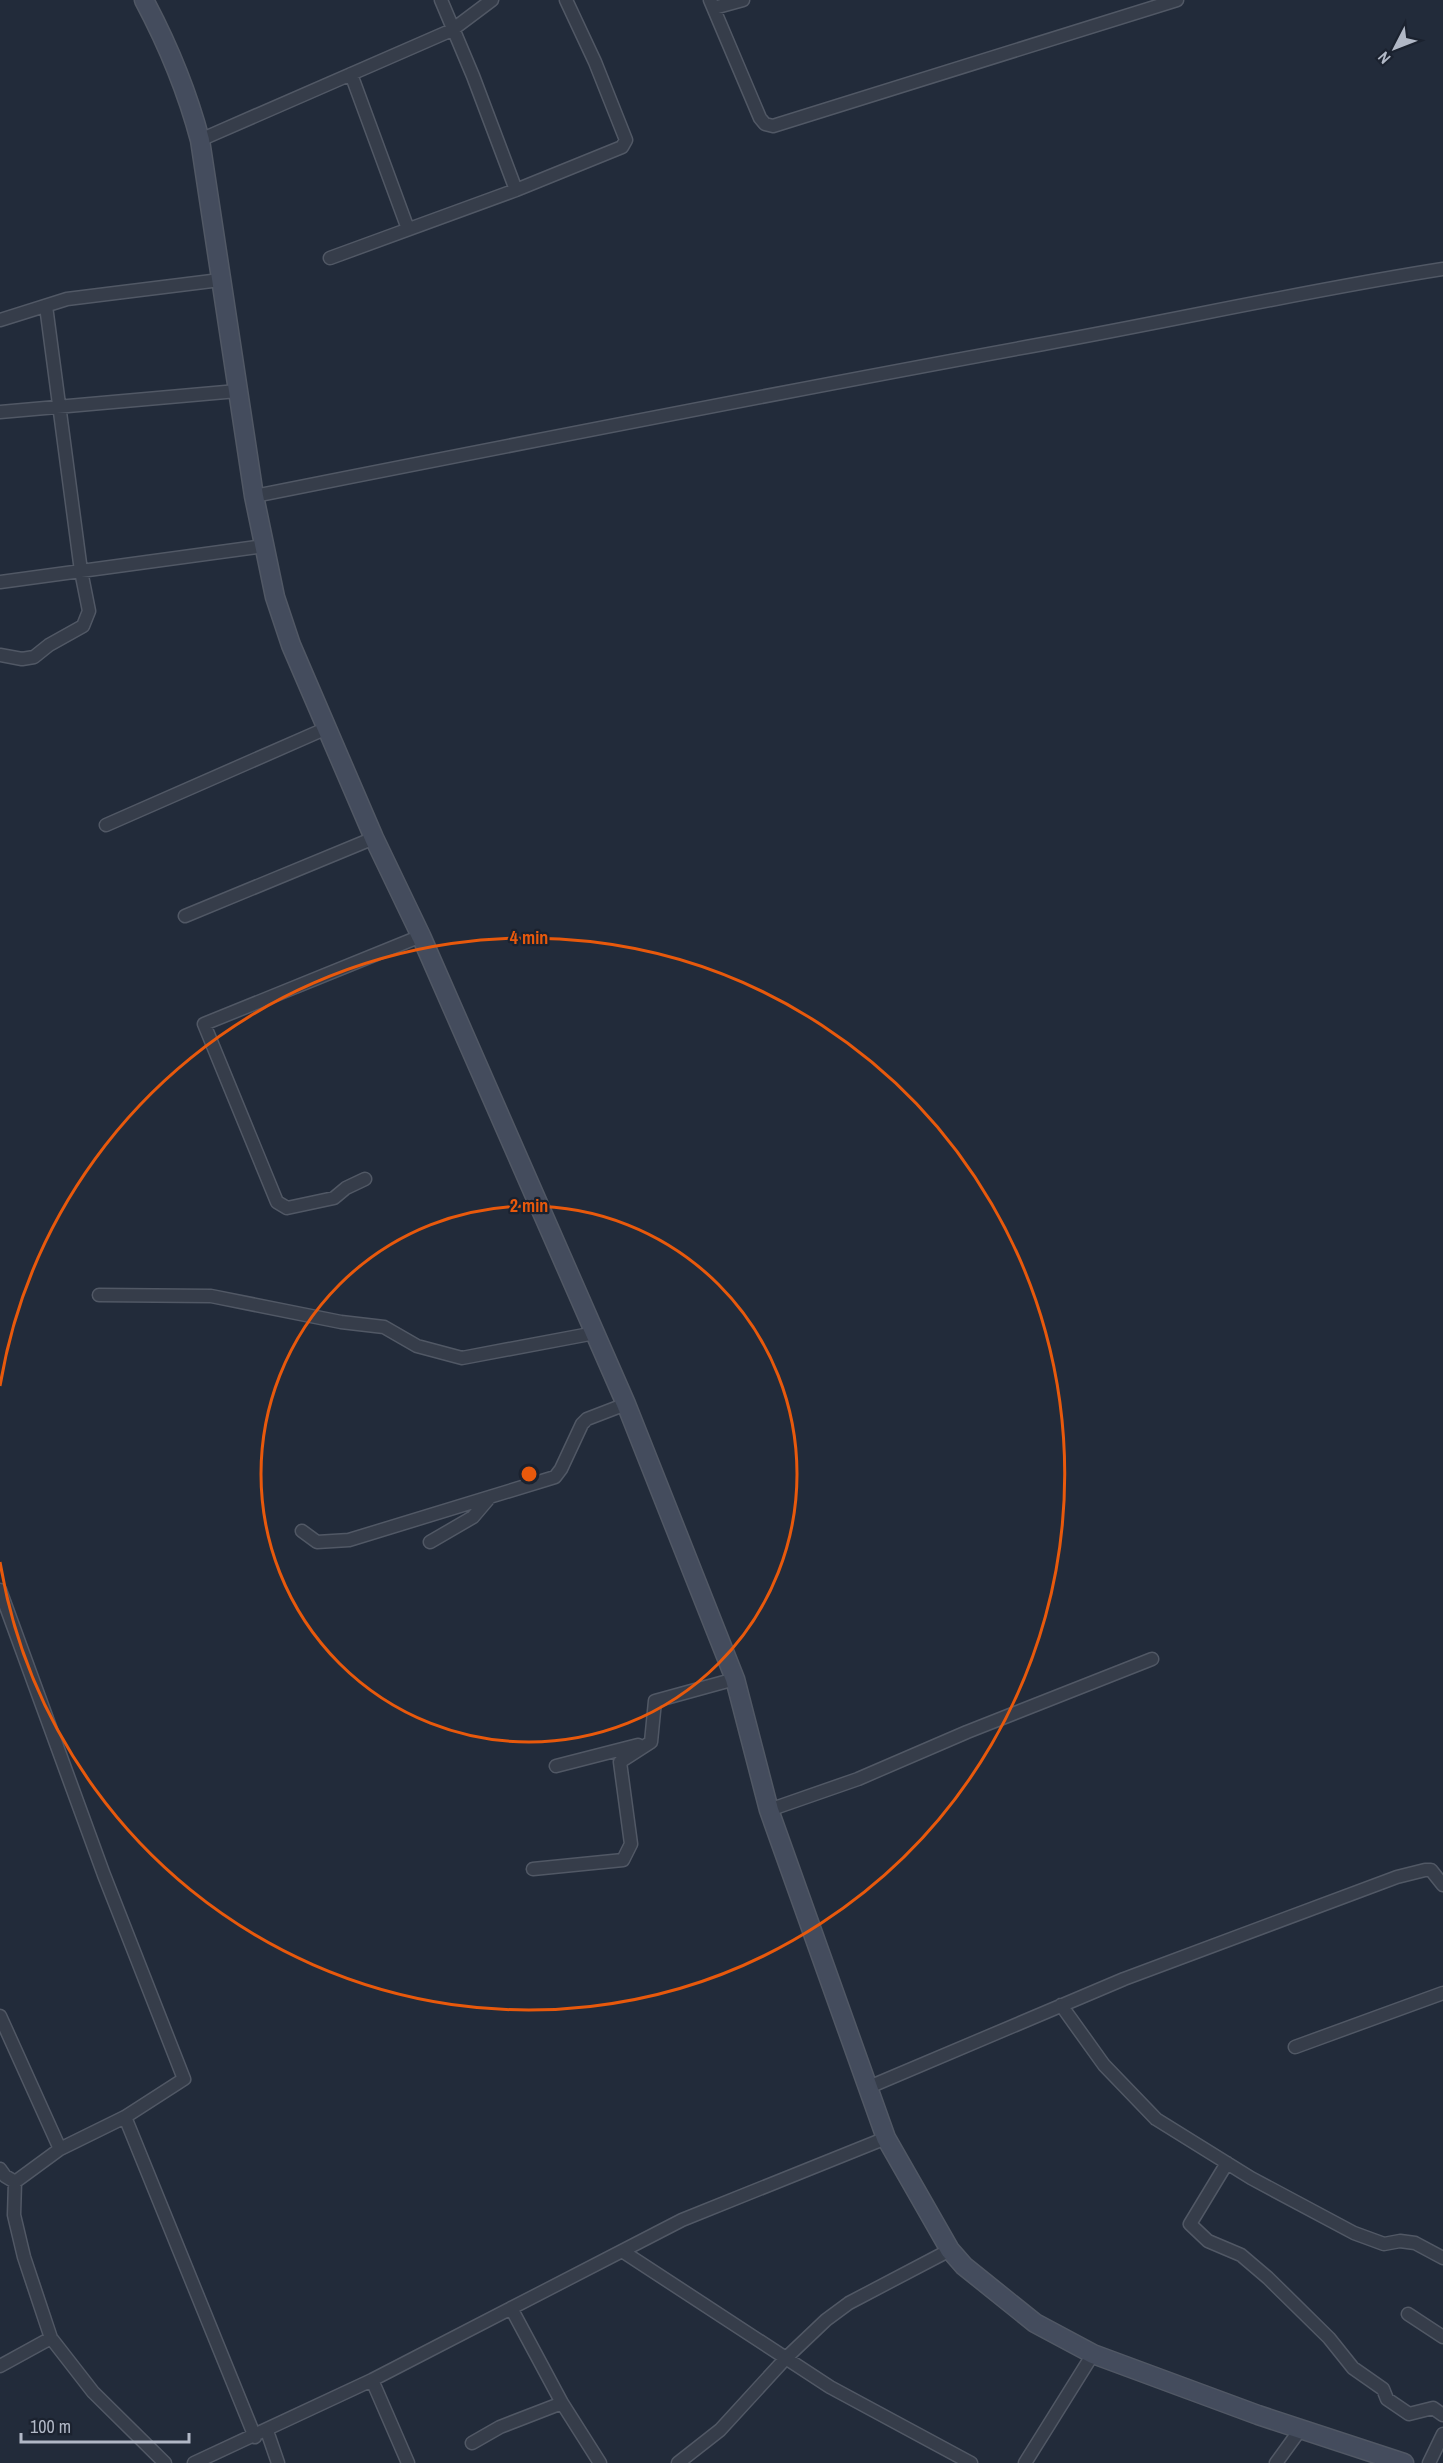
<svg xmlns="http://www.w3.org/2000/svg" width="1443" height="2463" viewBox="0 0 1443 2463" font-family="'Archivo Narrow',sans-serif">
<style>
.lines{fill:none;stroke-linecap:round;stroke-linejoin:round}
.minor-casing{stroke:#515865;stroke-width:15}
.secondary-casing{stroke:#515865;stroke-width:21}
.minor{stroke:#363d4a;stroke-width:12}
.secondary{stroke:#444c5d;stroke-width:18}
.ring{fill:none;stroke:#e8590c;stroke-width:3}
.centre{fill:#e8590c;stroke:#1b222f;stroke-width:3}
.ring-label{font-size:18px;text-anchor:middle;font-weight:bold;fill:#e8590c;stroke:#1b222f;stroke-width:4.5;stroke-linejoin:round;paint-order:stroke}
</style>
<rect width="100%" height="100%" fill="#222b3a"/>
<g class="lines">
<!-- minor casing -->
<g class="minor-casing">
<path id="minor" d="M441,0L473,76L516,190
M710,0L760,118L765,124L773,126L1177,0
M714,8L743,0
M351,74L408,229
M200,140L452,30L492,0
M330,258L516,190L622,147L626,140L595,62L566,0
M0,320L67,299L220,280
M0,412L237,391
M254,496C517,444 779,392 1043,344C1176,320 1309,290 1443,269
M0,582L264,546
M0,655L22,659L34,657L49,645L83,626L89,611L81,571L46,306
M106,825L327,728
M185,916L374,838
M365,1179L346,1188L334,1198L287,1208L277,1202L204,1024L421,936
M99,1295L211,1296L341,1322L384,1327L417,1346L462,1358L595,1333
M302,1531L317,1542L349,1540L555,1477L561,1469L582,1424L587,1419L626,1404
M430,1542L473,1517L490,1497
M0,1590L104,1875L184,2079L125,2117L60,2149L15,2182L14,2215L24,2257L51,2338L93,2392L165,2463
M556,1766L638,1745
M769,1810L858,1779L967,1732L1152,1659
M533,1869L623,1860L631,1844L620,1762L651,1742L655,1701L735,1679
M1061,2005L1104,2065L1156,2119L1251,2178L1354,2233L1384,2244L1400,2241L1415,2243L1443,2258
M0,2016L60,2149
M1295,2047L1443,1993
M869,2087L1124,1979L1397,1877L1425,1870H1431L1443,1885
M125,2117L255,2437
M1227,2163L1190,2224L1208,2241L1241,2255L1268,2278L1329,2338L1353,2368L1383,2389L1387,2399L1409,2414L1433,2408L1443,2415
M0,2169L5,2176L15,2182
M622,2251L830,2387L971,2463
M511,2308L562,2403L600,2463
M1408,2314L1443,2337
M0,2366L51,2338
M372,2380L408,2463
M267,2431L278,2463
M472,2443L500,2427L562,2403
M194,2463L372,2380L682,2220L886,2138
M678,2463L720,2430L786,2358L826,2320L849,2303L950,2250
M1025,2463L1093,2354
M1276,2463L1300,2430
M1429,2463L1443,2434"/>
</g>
<!-- secondary casing -->
<g class="secondary-casing">
<path id="secondary" d="M144,0C168,45 187,91 200,140L254,496L275,597L291,645L374,838L421,936L626,1404L735,1679L769,1810L886,2138L950,2250L964,2266L1035,2323L1093,2354L1258,2415L1404,2463"/>
</g>
<!-- minor -->
<use href="#minor" class="minor"/>
<!-- secondary -->
<use href="#secondary" class="secondary"/>
</g>
<!-- distance rings -->
<g class="ring">
<circle cx="529" cy="1474" r="268"/>
<path d="M0 1386A536 536 0 1 1 0 1562"/>
</g>
<circle cx="529" cy="1474" r="9" class="centre"/>
<g class="ring-label">
<text x="529" y="944">4 min</text>
<text x="529" y="1212">2 min</text>
</g>
<!-- north arrow -->
<g transform="translate(1395 48) rotate(228)" stroke="#1b222f" stroke-width="4.5" paint-order="stroke">
<path d="M0-4.5L10 22L0 15L-10 22Z" fill="#b1b8c6"/>
<text y="-9" font-size="16" font-weight="bold" text-anchor="middle" fill="#b1b8c6">N</text>
</g>
<!-- scale -->
<path d="M21 2433v9h168v-9" fill="none" stroke="#b1b8c6" stroke-width="3"/>
<text x="30" y="2433" font-size="18" fill="#b1b8c6" stroke="#1b222f" stroke-width="4.5" paint-order="stroke">100 m</text>
</svg>
